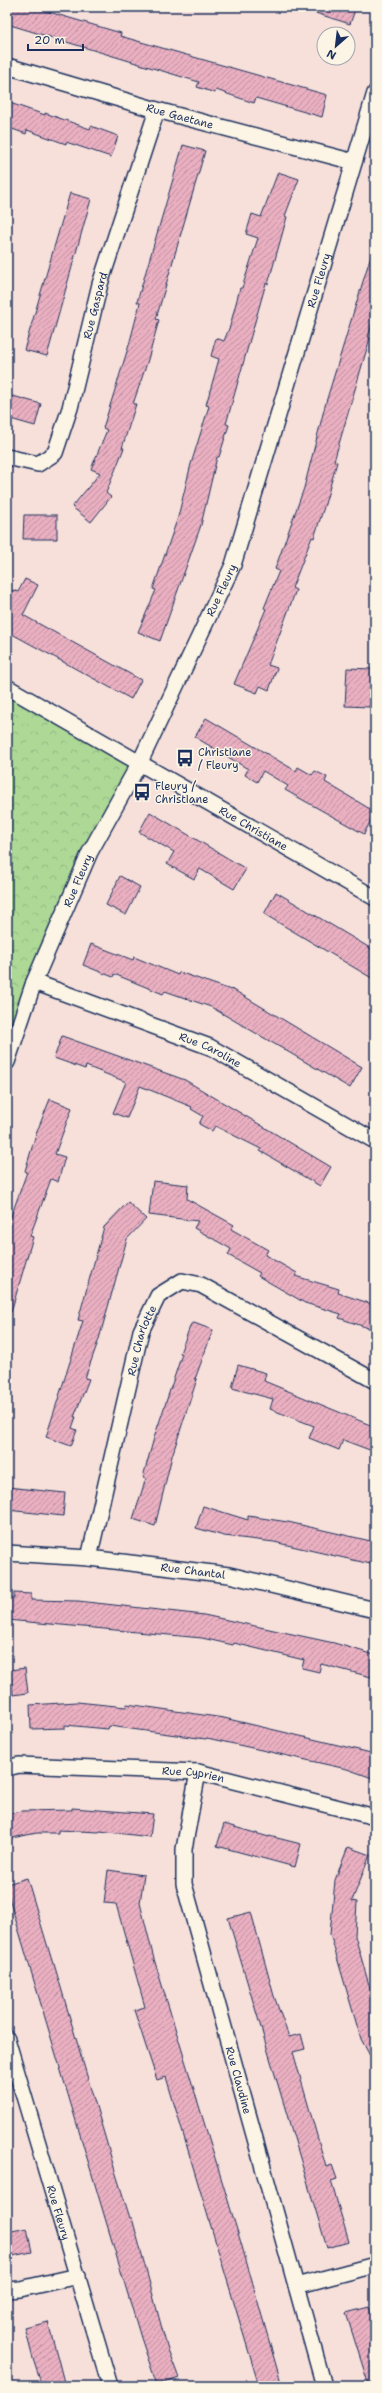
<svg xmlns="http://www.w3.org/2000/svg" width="382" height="2393" viewBox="0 0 382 2393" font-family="'Shantell Sans',sans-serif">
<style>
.forest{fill:url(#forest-crowns);stroke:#64847a}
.building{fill:url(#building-hatch);stroke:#1b2f5e}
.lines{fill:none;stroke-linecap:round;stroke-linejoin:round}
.minor-casing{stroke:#1b2f5e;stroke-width:18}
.minor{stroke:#fcf5e5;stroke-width:15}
.labels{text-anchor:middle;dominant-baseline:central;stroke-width:3;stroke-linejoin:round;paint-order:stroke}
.street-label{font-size:11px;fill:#1b2f5e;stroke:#fcf5e5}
.poi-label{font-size:11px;fill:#1b2f5e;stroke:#fcf5e5;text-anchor:start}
</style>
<defs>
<pattern id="forest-crowns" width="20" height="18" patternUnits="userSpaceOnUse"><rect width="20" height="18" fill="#add896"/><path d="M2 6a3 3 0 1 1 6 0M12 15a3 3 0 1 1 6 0" fill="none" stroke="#94ba84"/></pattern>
<pattern id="building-hatch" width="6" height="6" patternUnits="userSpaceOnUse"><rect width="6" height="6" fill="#eab0c1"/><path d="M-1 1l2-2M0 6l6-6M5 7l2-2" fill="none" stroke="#bd90a0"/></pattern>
</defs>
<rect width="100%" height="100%" fill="#f7e0da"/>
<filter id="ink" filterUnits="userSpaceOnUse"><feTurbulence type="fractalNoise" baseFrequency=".025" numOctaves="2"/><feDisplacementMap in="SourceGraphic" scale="8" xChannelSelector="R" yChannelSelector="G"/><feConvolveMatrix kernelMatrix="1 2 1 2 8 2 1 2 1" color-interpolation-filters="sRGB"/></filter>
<g filter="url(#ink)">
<!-- forest -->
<path class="forest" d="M7,687L140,762L90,852L7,1069Z"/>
<!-- building -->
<path class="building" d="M7,7H32L121,33L120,36L327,95L322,117L256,98L254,103L216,90L215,93L197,87L199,82L7,24Z
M306,7H356L350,24L306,10Z
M7,102L45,115V113L90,129L91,126L118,136L111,157L66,142V144L27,130L26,134L7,127Z
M183,145L205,151L156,319L159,320L147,363L133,404H136L122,448H124L106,493L111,497L91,522L72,507L100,473L91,469L107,430L103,428L129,345L140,303L137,302Z
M278,172L299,179L285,216L287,217L276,256L268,284L266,283L226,424L229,425L219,457H217L201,525L160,641L138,632L156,590L153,589L178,517L191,464L209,406L206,405L219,359L211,356L216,338L224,341L230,326L240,288H242L258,238L246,234L252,214L261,217Z
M70,193L91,199L47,356L24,350Z
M372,252H375V315L368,337L370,338L334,461L337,462L325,504L314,538L312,537L292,588L296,590L268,665L277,668L269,690L260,686L257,693L234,684L266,609L264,608L279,571L275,569L304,488L326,402Z
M13,396L41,404L35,426L7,418Z
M24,515H57V539H23Z
M25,579L38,585L23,615L141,680L131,699L12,634L7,645V601L13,590L18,592Z
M347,668L372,669L370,707L345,706Z
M206,718L296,771L298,767L312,775L315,771L327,777L325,782L375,812L364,834L285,790L288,786L263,771L257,782L245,775L248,769L195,737Z
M150,812L246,869L234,889L200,869L194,879L167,864L174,852L139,832Z
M120,876L140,887L126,915L106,905Z
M276,892L375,951V980L264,914Z
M91,944L133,960L134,957L178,975L179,972L231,990L232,989L362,1067L350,1088L211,1007L165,991L163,994L114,974L113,977L83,965Z
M62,1036L185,1080L331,1167L320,1186L260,1151L261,1149L215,1126L212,1131L199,1124L203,1116L191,1109L192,1107L140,1086L127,1118L113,1113L126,1082L86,1066L85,1069L54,1058Z
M50,1099L72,1108L55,1154L65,1157L58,1182L51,1179L30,1236L33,1237L11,1312H7V1238L11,1223L9,1222L27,1172L25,1171L36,1134Z
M153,1181L188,1185L187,1199L234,1225L231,1229L268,1250L265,1255L297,1273L295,1276L339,1289L338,1293L375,1305V1316L371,1329L339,1318L341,1314L305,1303L258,1276L260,1273L228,1255L231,1249L194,1228L198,1221L149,1215Z
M128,1202L146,1219L127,1239L99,1339L85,1378L89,1379L74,1417H76L72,1428L77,1430L71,1446L46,1437L83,1321L78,1320L104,1227Z
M194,1323L213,1330L195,1379H197L172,1456L155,1526L133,1519L146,1478L143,1477L154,1438L182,1354L180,1353L191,1324Z
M238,1365L266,1373L264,1381L375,1427V1452L343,1440L339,1450L309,1438L314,1426L270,1409L273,1399L232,1388Z
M7,1487L65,1493L63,1516L7,1510Z
M203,1506L248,1520V1516L288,1522L375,1542V1565L274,1542L224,1536L196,1528Z
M14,1593L31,1594V1600L78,1601L204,1615L334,1643L375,1655V1678L321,1664L319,1672L302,1668L304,1660L234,1643L233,1645L202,1638L7,1620V1597L14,1598Z
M25,1668L28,1693L13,1695L10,1670Z
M77,1702L126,1707L127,1704L224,1718L338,1745L375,1754V1779L347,1769L207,1738L206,1739L109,1726L108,1729L65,1725V1728L31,1729L30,1705Z
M72,1808L153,1814L150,1837L100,1831L99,1832L58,1830V1833H37L7,1839V1814L22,1811L72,1810Z
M224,1824L269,1837V1836L301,1844L295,1867L217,1846Z
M348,1847L370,1855L352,1901L357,1902L355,1936L375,2006V2065L361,2039L330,1934L335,1880Z
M108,1870L144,1875L140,1903L154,1959L241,2243L282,2386H259L166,2077L157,2080L134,2010L145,2007L116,1904L104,1903Z
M27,1878L53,1964H54L116,2174L130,2218H132L167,2347L179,2378L157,2385L141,2338L7,1891V1884Z
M251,1912L274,1996L289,2037L301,2034L305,2049L293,2052L326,2167L332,2165L337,2179L331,2181L349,2242L327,2248L228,1918Z
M27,2228L32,2252L7,2257V2232Z
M369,2307L375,2326V2386H369L346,2313Z
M48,2322L58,2359L65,2386H42L33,2359L25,2328Z"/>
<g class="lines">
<!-- minor casing -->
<g class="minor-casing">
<g id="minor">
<path id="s1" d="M7,66L157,110L354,162"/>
<path id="s2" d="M7,457L38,464L55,453L70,408L100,284L157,110"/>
<path id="s3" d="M7,687L375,898"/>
<path id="s4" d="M34,982L210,1047L375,1141"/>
<path id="s5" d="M7,1062L34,982L90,852L140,762L233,565L375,93"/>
<path id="s6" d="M7,1553L89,1558L229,1575L375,1610"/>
<path id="s7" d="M89,1558L141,1331L158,1296L182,1281L201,1285L375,1381"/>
<path id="s8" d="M7,1768L19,1765L198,1772L375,1817"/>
<path id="s9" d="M198,1772L184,1849V1884L324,2386"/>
<path id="s10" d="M7,2039L110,2386"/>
<path d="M296,2286L375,2265"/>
<path d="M7,2290L20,2289L78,2276"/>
</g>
</g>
<!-- minor -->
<use href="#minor" class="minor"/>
</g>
</g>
<!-- icons -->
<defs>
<g id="bus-bare" transform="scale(1.38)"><path d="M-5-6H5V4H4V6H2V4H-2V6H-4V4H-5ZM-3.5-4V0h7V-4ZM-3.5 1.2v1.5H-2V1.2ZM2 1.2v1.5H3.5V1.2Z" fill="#1b2f5e" stroke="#fcf5e5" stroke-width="2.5" paint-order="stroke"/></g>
</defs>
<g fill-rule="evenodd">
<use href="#bus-bare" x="185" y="758"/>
<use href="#bus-bare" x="142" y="792"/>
</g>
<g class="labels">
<!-- street labels -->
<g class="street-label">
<text stroke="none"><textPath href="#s1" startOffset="180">Rue Gaetane</textPath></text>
<text stroke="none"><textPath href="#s5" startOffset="844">Rue Fleury</textPath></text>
<text stroke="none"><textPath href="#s2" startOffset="205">Rue Gaspard</textPath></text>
<text stroke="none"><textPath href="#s5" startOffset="519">Rue Fleury</textPath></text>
<text stroke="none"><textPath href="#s3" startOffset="284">Rue Christiane</textPath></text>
<text stroke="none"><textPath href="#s5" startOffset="195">Rue Fleury</textPath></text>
<text stroke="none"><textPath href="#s4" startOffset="189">Rue Caroline</textPath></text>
<text stroke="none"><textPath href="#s7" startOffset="224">Rue Charlotte</textPath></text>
<text stroke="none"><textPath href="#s6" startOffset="187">Rue Chantal</textPath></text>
<text stroke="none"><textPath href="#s8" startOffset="187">Rue Cyprien</textPath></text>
<text stroke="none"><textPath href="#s9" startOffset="317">Rue Claudine</textPath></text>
<text stroke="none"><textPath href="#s10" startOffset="181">Rue Fleury</textPath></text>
</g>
<!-- poi labels -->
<g class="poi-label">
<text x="198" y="752">Christiane<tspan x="198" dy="13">/ Fleury</tspan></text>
<text x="155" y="786">Fleury /<tspan x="155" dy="13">Christiane</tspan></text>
</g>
</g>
<!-- margin -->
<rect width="382" height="2393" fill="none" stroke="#fcf5e5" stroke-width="24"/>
<rect x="12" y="12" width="358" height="2369" fill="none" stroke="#1b2f5e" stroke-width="1.5" filter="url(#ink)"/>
<!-- north arrow -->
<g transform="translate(336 46) rotate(208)"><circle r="19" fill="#fcf5e5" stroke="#a2a6af"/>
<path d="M0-3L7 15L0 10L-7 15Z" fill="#1b2f5e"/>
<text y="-6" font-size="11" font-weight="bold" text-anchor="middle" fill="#1b2f5e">N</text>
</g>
<!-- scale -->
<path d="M28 44v6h55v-6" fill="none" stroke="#1b2f5e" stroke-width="2"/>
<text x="34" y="44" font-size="12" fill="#1b2f5e" stroke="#fcf5e5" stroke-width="3" paint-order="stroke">20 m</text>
</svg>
